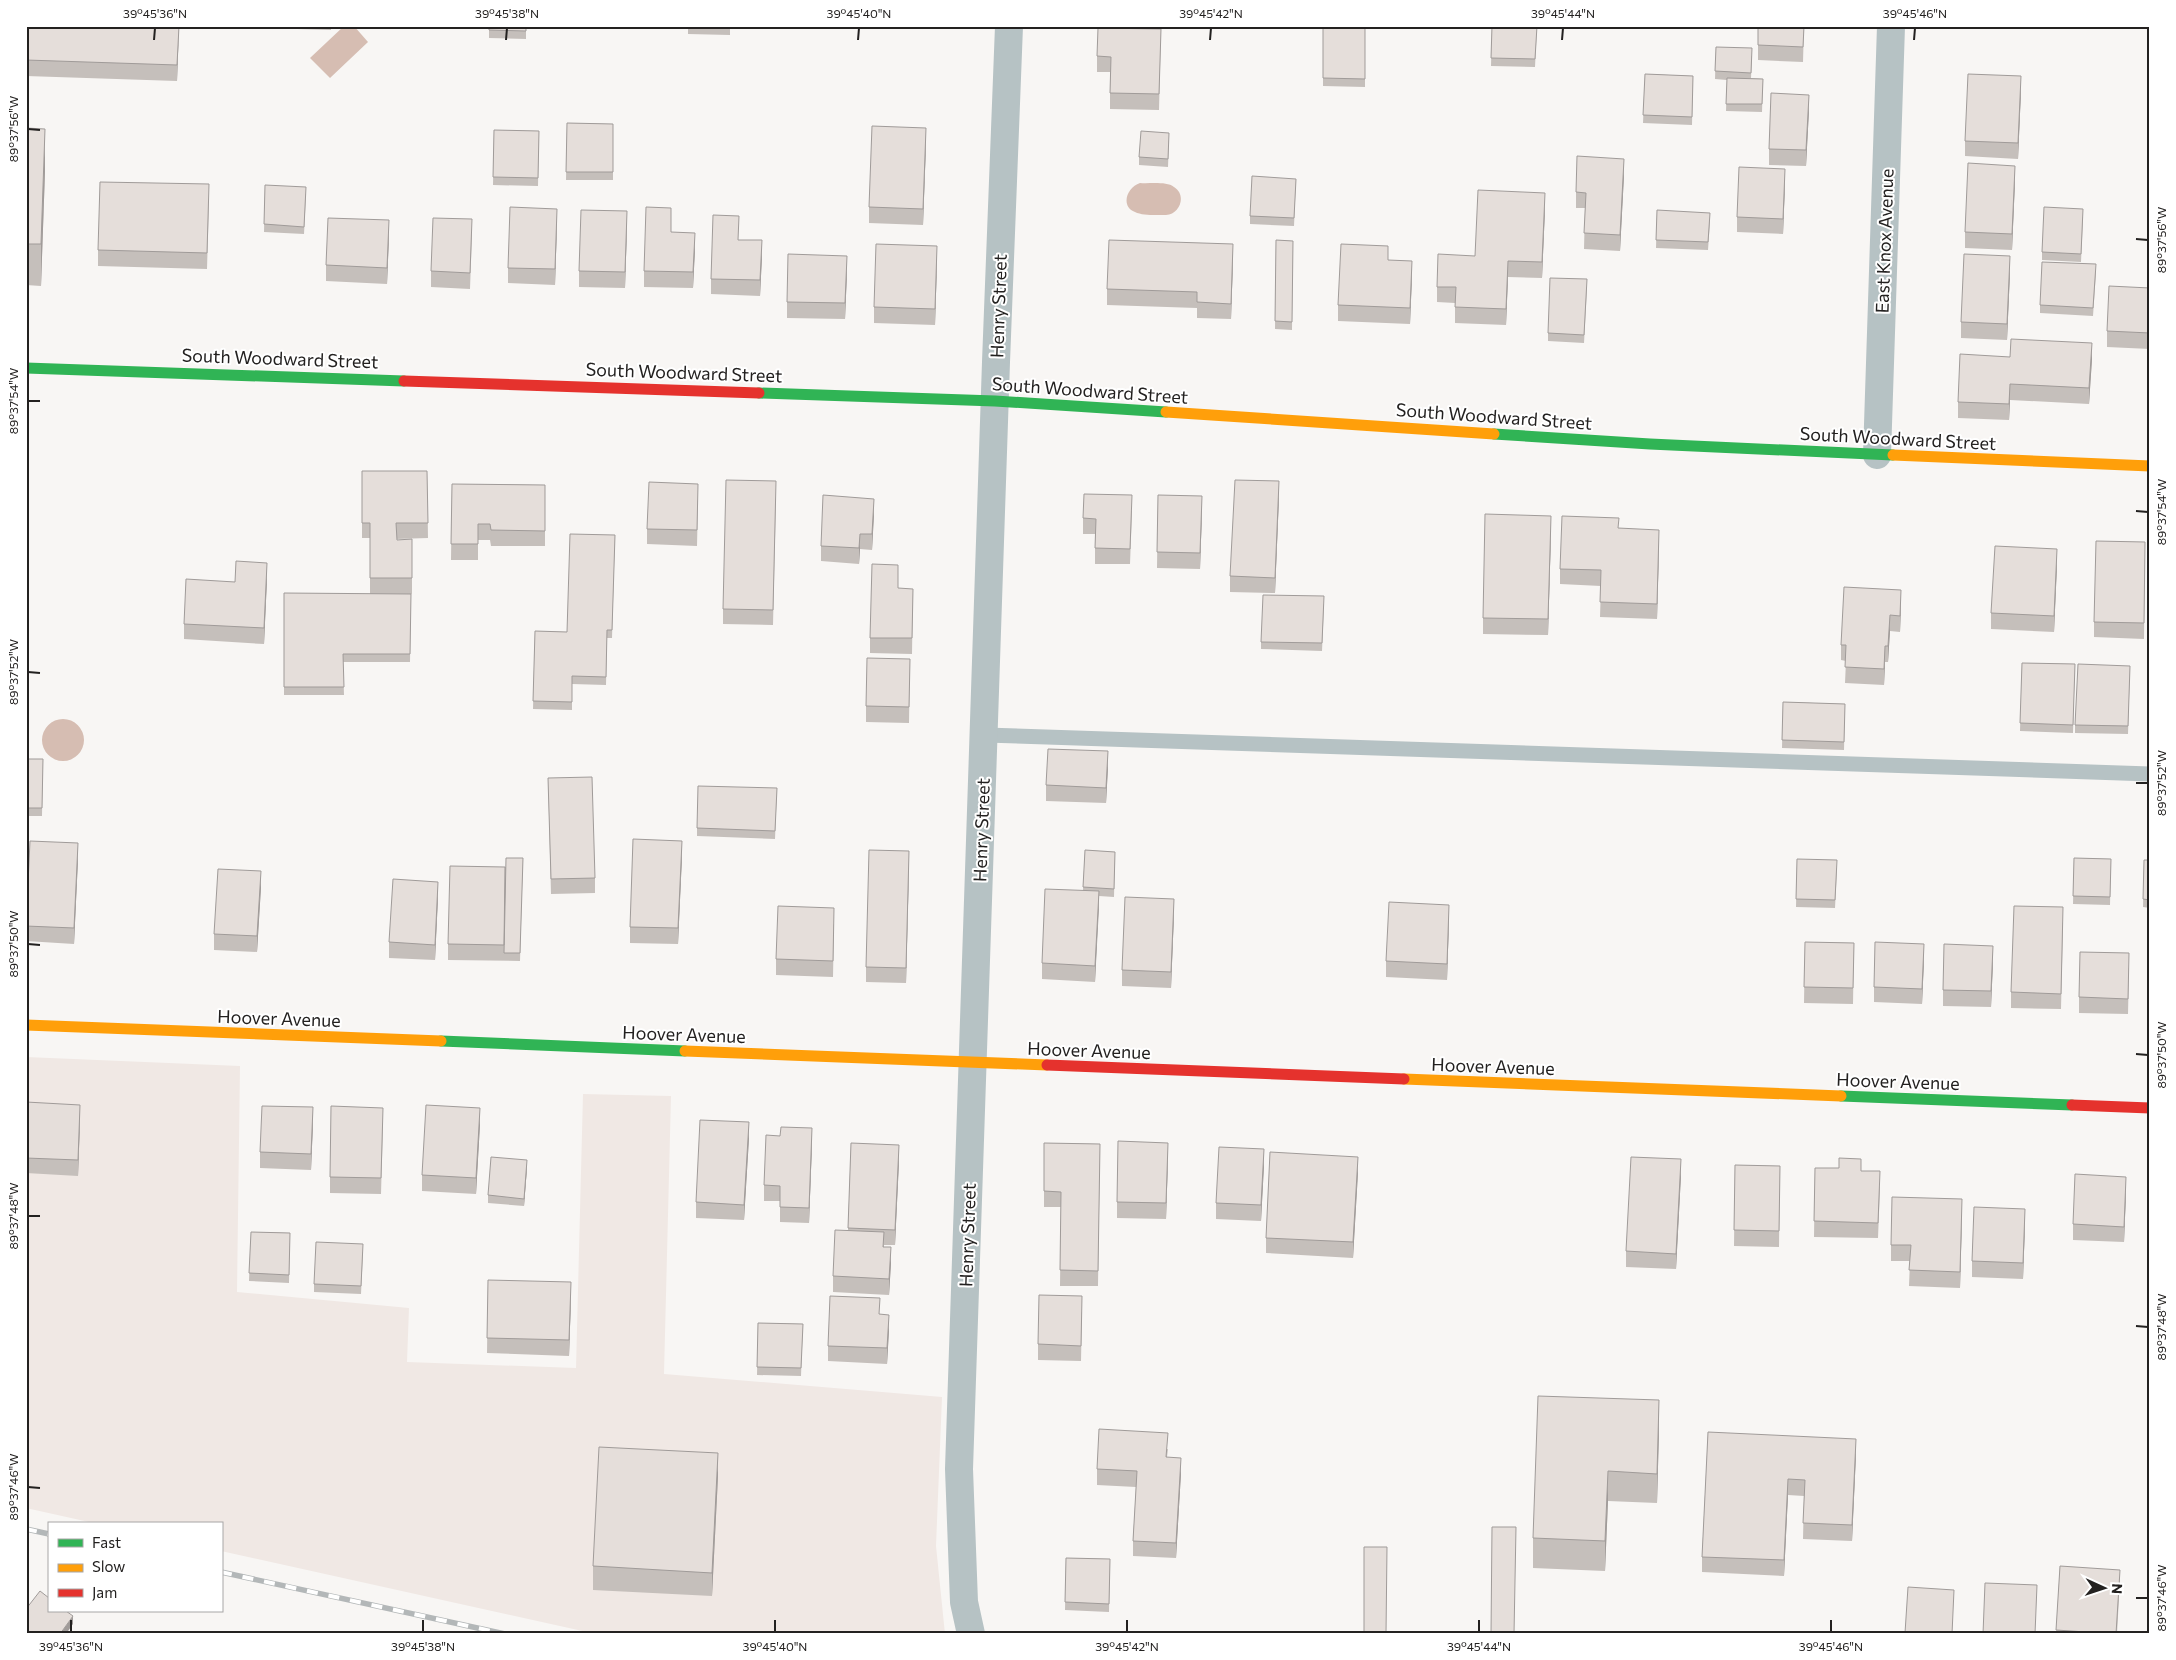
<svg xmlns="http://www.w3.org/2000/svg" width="2176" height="1660" viewBox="0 0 2176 1660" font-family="Commissioner,sans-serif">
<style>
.built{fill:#f0e8e4}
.water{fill:#d6bdb2}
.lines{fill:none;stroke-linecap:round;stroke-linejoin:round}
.lane{stroke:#b6c2c4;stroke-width:15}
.street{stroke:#b6c2c4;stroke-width:28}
.fast{stroke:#30b455;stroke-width:11}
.slow{stroke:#ff9f0a;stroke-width:11}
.jam{stroke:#e5322d;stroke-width:11}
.rail-casing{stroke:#b3b7b8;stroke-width:5.5}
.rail{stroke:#fff;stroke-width:4;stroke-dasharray:11;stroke-linecap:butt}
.wall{fill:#c5bfbb}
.shaded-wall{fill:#a09b99}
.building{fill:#e5deda;stroke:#a09b99}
.ticks{fill:none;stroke:#232120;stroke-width:2}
.labels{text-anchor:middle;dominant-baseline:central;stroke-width:4;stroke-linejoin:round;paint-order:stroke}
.street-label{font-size:18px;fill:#232120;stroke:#fff}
.neatline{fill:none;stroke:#232120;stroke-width:2}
.ticks-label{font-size:12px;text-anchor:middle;fill:#232120}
</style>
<rect width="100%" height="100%" fill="#f8f6f4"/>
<!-- built -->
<path class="built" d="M26,1057L240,1066L237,1292L409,1308L407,1362L576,1368L583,1094L671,1096L664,1374L942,1397L936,1546L945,1634H596L221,1551V1524H98L26,1508Z"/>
<!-- water -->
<path class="water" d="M344,26H354L368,42L330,78L310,58Z
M1140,183C1149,184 1166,181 1174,187C1187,195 1180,214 1166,215C1157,215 1143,216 1135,212C1120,206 1127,187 1140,183Z
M42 740a21 21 0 1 1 42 0a21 21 0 1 1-42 0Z"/>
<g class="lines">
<!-- lane -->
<path class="lane" d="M985,735L2150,774"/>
<!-- street -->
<path class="street" d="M1877,455L1891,26
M971,1634L964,1602L959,1469L996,362L1009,26"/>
<!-- fast -->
<path class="fast" d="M26,368L404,381
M759,393L995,401L1166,412
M1494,434L1650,444L1893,455
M441,1041L685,1051
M1841,1096L2072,1105"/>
<!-- slow -->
<path class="slow" d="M1166,412L1494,434
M1893,455L2150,466
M26,1025L441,1041
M685,1051L1047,1065
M1404,1079L1841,1096"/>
<!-- jam -->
<path class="jam" d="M404,381L759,393
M1047,1065L1404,1079
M2072,1105L2150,1108"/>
<!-- rail casing -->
<g class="rail-casing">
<path id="rail" d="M26,1529L49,1534
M221,1572L505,1634"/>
</g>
<!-- rail -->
<use href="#rail" class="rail"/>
</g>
<!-- wall -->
<path class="wall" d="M26,26H179L177,81L26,76Z
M297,26H331V30L297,29Z
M437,26H475V28Z
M489,26H526V39L489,38Z
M688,26H730V35L688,34Z
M1492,26H1537L1535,67L1491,66Z
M1804,26L1803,62L1758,60V45Z
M1323,27H1365V87L1323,86Z
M1161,29L1159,110L1110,109V72H1097V56Z
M1716,47L1752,56L1751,78L1763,79L1762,112L1726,111L1727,80L1715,79Z
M1645,74L1693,76L1692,125L1643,123Z
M2021,91L2018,159L1965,156V141Z
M1809,110L1806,166L1769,165V149Z
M567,123L613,124V180H566Z
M26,128L45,171L41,286L26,285Z
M494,130L539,131L538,186L493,185Z
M1169,140L1168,167L1139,165V157Z
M926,144L923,225L869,223V207Z
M1624,175L1620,251L1584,249L1585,208H1576V192Z
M1296,179L1294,226L1250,224V216Z
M2015,181L2012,250L1965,248V232Z
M1785,184L1783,234L1737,232V217Z
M265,185L306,194L304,234L264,232Z
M209,200L207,269L98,266V250Z
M1545,209L1542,278L1508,277L1506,325L1455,323V303L1437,302V287L1475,256Z
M1657,210L1710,221L1708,250L1656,248Z
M2083,217L2081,262L2042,260V252Z
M557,224L555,285L508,283V268Z
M627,227L625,288L579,287V271Z
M671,232L695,249L693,288L644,287V271Z
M472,234L470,289L431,287V271Z
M389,236L387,284L326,281V265Z
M738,240L762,256L760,296L711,294V279Z
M1276,240L1293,241L1292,330L1275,329Z
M1233,260L1231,319L1197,318V308L1107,305V289Z
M1388,260L1412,276L1410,324L1338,321V305Z
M937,262L935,325L874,323V307Z
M847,272L845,319L787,318V302Z
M2010,272L2007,340L1961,338V322Z
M2096,272L2093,316L2040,313V305Z
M1587,287L1584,343L1548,341V333Z
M2150,288V349L2107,347V331Z
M2010,357L2092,359L2089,404L2010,400L2009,420L1958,418V402Z
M362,471H427L428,538L396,539L397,540L412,539V594H386H411L410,662H343L344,695H284V593L370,594V538H362Z
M452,484L545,485V546H491L490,540H478V560H451Z
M1158,495L1202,511L1200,569L1157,568Z
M776,497L773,625L723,624V609Z
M1279,497L1275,593L1230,592V576Z
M698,500L697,546L647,544V529Z
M1132,511L1130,564H1095V534H1083V518Z
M874,514L872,550L860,549L859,564L821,561V546Z
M1619,528L1659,546L1657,619L1600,617L1601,586L1560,584V569Z
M1551,532L1548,635L1483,634V618Z
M615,535L612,638H607L606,685L572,684V710L533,709L535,631L567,632Z
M2145,558L2144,639L2094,637V622Z
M2057,565L2054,632L1991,629V613Z
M267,579L264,644L184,639V624L235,582Z
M913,589L912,654L870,653V638Z
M1324,604L1322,651L1261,649V642Z
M1901,605L1900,632L1890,631L1888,662H1885L1884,685L1845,683L1846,661L1841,660V645Z
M910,659L909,723L866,722V706Z
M2022,663L2075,664L2073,733L2020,731Z
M2130,666L2128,734L2075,733V725Z
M1783,702L1845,704L1844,750L1782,748Z
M26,759H43L42,816H26Z
M1108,767L1106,803L1046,801V785Z
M548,778L595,878V893L551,894Z
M777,788L775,839L697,836V828Z
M1085,850L1115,852L1114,897L1099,896L1095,982L1042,979V963L1083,890Z
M682,856L678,944L630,943V927Z
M523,858L520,961L448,960V944L505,867Z
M2074,858L2111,859L2110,905L2073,904Z
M78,859L74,944L26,941V919Z
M1797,859L1837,868L1835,908L1796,907Z
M2144,860H2150V908L2143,907Z
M909,867L906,983L866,982V967Z
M261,887L257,952L214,950V934Z
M438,897L435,960L389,958V942Z
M1174,914L1171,988L1122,986V970Z
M1449,920L1447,980L1386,977V961Z
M2063,922L2061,1009L2011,1008V992Z
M834,924L833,977L776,975V959Z
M1805,942L1854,943L1853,1004L1804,1003Z
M1924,960L1922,1004L1874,1002V987Z
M1993,962L1991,1007L1943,1006V990Z
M2129,968L2128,1014L2079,1013V997Z
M26,1102L80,1121L78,1176L26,1173Z
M313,1123L311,1170L260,1168V1152Z
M383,1123L381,1194L330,1193V1177Z
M480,1124L476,1194L422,1191V1175Z
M749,1138L744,1220L696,1218V1202Z
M851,1143L899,1161L895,1245H884V1247L891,1263L889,1295L833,1292V1276L848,1230Z
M1044,1143L1100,1144L1098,1286H1060L1061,1207H1044Z
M812,1144L809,1223L780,1222V1201H764V1185Z
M1168,1159L1166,1219L1117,1218V1202Z
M1264,1165L1261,1221L1216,1219V1203Z
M1735,1165L1780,1166L1779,1247L1734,1246Z
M527,1168L524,1206L488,1203V1195Z
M1815,1168L1861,1171L1880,1187L1878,1238L1814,1237Z
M1358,1172L1353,1258L1266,1253V1238Z
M1681,1175L1676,1269L1626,1267V1251Z
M2126,1193L2124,1242L2073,1240V1224Z
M1962,1215L1960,1288L1909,1286L1910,1261H1891V1245Z
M2025,1225L2023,1279L1972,1277V1261Z
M251,1232L290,1233L289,1283L249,1281Z
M363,1252L361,1294L314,1292V1284Z
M488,1280L571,1298L569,1356L487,1353Z
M1082,1312L1081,1361L1038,1360V1344Z
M880,1314L889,1330L887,1364L828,1361V1346Z
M758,1323L803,1324L801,1376L757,1375Z
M1659,1400V1430L1657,1503L1608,1501L1605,1571L1533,1568V1538Z
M1708,1432L1856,1454L1852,1541L1803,1539L1804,1496L1788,1495L1784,1576L1702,1572V1557Z
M1168,1449L1167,1457L1181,1473L1176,1558L1133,1556V1541L1136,1487L1097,1485V1469Z
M718,1476L712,1596L593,1590V1566Z
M1066,1558L1110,1559L1109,1612L1065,1610Z
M2060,1566L2120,1578L2117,1634H2056Z"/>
<!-- shaded-wall -->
<path class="shaded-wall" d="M179,26L177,81V65Z
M2021,76V91L2018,159V143Z
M1809,95V110L1806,166V150Z
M926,128V144L923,225V209Z
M45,129V171L41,286V244Z
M1624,159V175L1620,251V235Z
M2015,166V181L2012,250V234Z
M1785,169V184L1783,234V219Z
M1545,193V209L1542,278V262Z
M557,209V224L555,285V269Z
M627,211V227L625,288V272Z
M389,220V236L387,284V268Z
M695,233V249L693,288V272Z
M762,240V256L760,296V280Z
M1233,244V260L1231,319V304Z
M937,246V262L935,325V309Z
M847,256V272L845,319V303Z
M2010,256V272L2007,340V324Z
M1412,261V276L1410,324V308Z
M1508,261V277L1506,325V309Z
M2092,343V359L2089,404V388Z
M2010,384V400L2009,420V404Z
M1279,481V497L1275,593V578Z
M1202,496V511L1200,569V553Z
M874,499V514L872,550V534Z
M1551,516V532L1548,635V619Z
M1659,530V546L1657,619V604Z
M860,534V549L859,564V548Z
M2057,549V565L2054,632V616Z
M267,563V579L264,644V628Z
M1901,590V605L1900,632V616Z
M1890,615V631L1888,662V646Z
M1885,646V662L1884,685V669Z
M1108,751V767L1106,803V788Z
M682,841V856L678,944V928Z
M78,843V859L74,944V928Z
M909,851V867L906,983V968Z
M261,871V887L257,952V936Z
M438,882V897L435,960V945Z
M1099,891V907L1095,982V966Z
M1174,899V914L1171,988V972Z
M1449,905V920L1447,980V964Z
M1924,944V960L1922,1004V989Z
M1993,946V962L1991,1007V991Z
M80,1105V1121L78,1176V1160Z
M313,1107V1123L311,1170V1154Z
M480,1108V1124L476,1194V1178Z
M749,1122V1138L744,1220V1205Z
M812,1128V1144L809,1223V1208Z
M1168,1143V1159L1166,1219V1203Z
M899,1145V1161L895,1245V1230Z
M1264,1149V1165L1261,1221V1205Z
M1358,1157V1172L1353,1258V1242Z
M1681,1159V1175L1676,1269V1254Z
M527,1160V1168L524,1206V1199Z
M2126,1177V1193L2124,1242V1227Z
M1962,1199V1215L1960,1288V1272Z
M2025,1209V1225L2023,1279V1263Z
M891,1247V1263L889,1295V1279Z
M571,1282V1298L569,1356V1340Z
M889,1315V1330L887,1364V1348Z
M1659,1400V1430L1657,1503V1474Z
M1856,1439V1454L1852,1541V1525Z
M718,1453V1476L712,1596V1573Z
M1181,1458V1473L1176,1558V1543Z
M1608,1471V1501L1605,1571V1541Z
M1788,1479V1495L1784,1576V1560Z
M73,1616V1624L66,1634H60Z"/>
<!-- building -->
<path class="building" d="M26,26H179L177,65L26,60Z
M489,26H526V31L489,30Z
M1492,26H1537L1535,59L1491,58Z
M1758,26H1804L1803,47L1758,45Z
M1323,27H1365V79L1323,78Z
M1098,28L1161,29L1159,94L1110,93L1111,57L1097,56Z
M1716,47L1752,48L1751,73L1715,71Z
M1645,74L1693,76L1692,117L1643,115Z
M1968,74L2021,76L2018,143L1965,141Z
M1727,78L1763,79L1762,104H1726Z
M1771,93L1809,95L1806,150L1769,149Z
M567,123L613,124V172H566Z
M872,126L926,128L923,209L869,207Z
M26,128L45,129L41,244H26Z
M494,130L539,131L538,178L493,177Z
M1141,131L1169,133L1168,159L1139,157Z
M1577,156L1624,159L1620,235L1584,233L1586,193L1576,192Z
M1968,163L2015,166L2012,234L1965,232Z
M1739,167L1785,169L1783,219L1737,217Z
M1252,176L1296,179L1294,218L1250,216Z
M100,182L209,184L207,253L98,250Z
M265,185L306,187L304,227L264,224Z
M1478,190L1545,193L1542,262L1508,261L1506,309L1455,307L1456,287H1437L1438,254L1475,256Z
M510,207L557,209L555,269L508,268Z
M646,207L671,208V232L695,233L693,272L644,271Z
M2044,207L2083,209L2081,254L2042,252Z
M581,210L627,211L625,272L579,271Z
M1657,210L1710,213L1708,242L1656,240Z
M713,215L739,216L738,240H762L760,280L711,279Z
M328,218L389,220L387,268L326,265Z
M433,218L472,219L470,273L431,271Z
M1109,240L1233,244L1231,304L1197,302V292L1107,289Z
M1276,240L1293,241L1292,322L1275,321Z
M876,244L937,246L935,309L874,307Z
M1341,244L1388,246V260L1412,261L1410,308L1338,305Z
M788,254L847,256L845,303L787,302Z
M1964,254L2010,256L2007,324L1961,322Z
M2042,262L2096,264L2093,308L2040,305Z
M1550,278L1587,279L1584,335L1548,333Z
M2109,286L2150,288V333L2107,331Z
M2011,339L2092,343L2089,388L2010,384L2009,404L1958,402L1960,354L2010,357Z
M362,471H427L428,523H396L397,540L412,539V578H370V523H362Z
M726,480L776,481L773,610L723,609Z
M1235,480L1279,481L1275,578L1230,576Z
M649,482L698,484L697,530L647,529Z
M452,484L545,485V531L491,530L490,524H478V544H451Z
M1084,494L1132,495L1130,549L1095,548L1096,519L1083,518Z
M823,495L874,499L872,534H860L859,548L821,546Z
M1158,495L1202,496L1200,553L1157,552Z
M1485,514L1551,516L1548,619L1483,618Z
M1562,516L1619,518L1618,528L1659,530L1657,604L1600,602L1601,570L1560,569Z
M570,534L615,535L612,630H607L606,677L572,676V702L533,701L535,631L567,632Z
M2096,541L2145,542L2144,623L2094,622Z
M1995,546L2057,549L2054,616L1991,613Z
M236,561L267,563L264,628L184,624L186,579L235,582Z
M872,564L898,565V588L913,589L912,638H870Z
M1844,587L1901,590L1900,616L1890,615L1888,646H1885L1884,669L1845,667L1846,645H1841Z
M284,593L411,594L410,654H343L344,687H284Z
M1263,595L1324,596L1322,643L1261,642Z
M867,658L910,659L909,707L866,706Z
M2022,663L2075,664L2073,725L2020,723Z
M2078,664L2130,666L2128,726L2075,725Z
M1783,702L1845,704L1844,742L1782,740Z
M1048,749L1108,751L1106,788L1046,785Z
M26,759H43L42,808H26Z
M592,777L595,878L551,879L548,778Z
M698,786L777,788L775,831L697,828Z
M633,839L682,841L678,928L630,927Z
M30,841L78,843L74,928L26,926Z
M869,850L909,851L906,968L866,967Z
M1085,850L1115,852L1114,889L1083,887Z
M506,858H523L520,953H504Z
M2074,858L2111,859L2110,897L2073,896Z
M1797,859L1837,860L1835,900L1796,899Z
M2144,860H2150V900L2143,899Z
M450,866L505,867L504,945L448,944Z
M218,869L261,871L257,936L214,934Z
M393,879L438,882L435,945L389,942Z
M1045,889L1099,891L1095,966L1042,963Z
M1125,897L1174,899L1171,972L1122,970Z
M1389,902L1449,905L1447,964L1386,961Z
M778,906L834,908L833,961L776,959Z
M2014,906L2063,907L2061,994L2011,992Z
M1805,942L1854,943L1853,988L1804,987Z
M1875,942L1924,944L1922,989L1874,987Z
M1944,944L1993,946L1991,991L1943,990Z
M2080,952L2129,953L2128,999L2079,997Z
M26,1102L80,1105L78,1160L26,1158Z
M426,1105L480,1108L476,1178L422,1175Z
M262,1106L313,1107L311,1154L260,1152Z
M331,1106L383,1108L381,1178L330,1177Z
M700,1120L749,1122L744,1205L696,1202Z
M781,1127L812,1128L809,1208L780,1207V1186L764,1185L766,1135L780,1136Z
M1118,1141L1168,1143L1166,1203L1117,1202Z
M851,1143L899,1145L895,1230L848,1228Z
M1044,1143L1100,1144L1098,1271L1060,1270L1061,1192L1044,1191Z
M1219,1147L1264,1149L1261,1205L1216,1203Z
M1270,1152L1358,1157L1353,1242L1266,1238Z
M491,1157L527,1160L524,1199L488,1195Z
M1631,1157L1681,1159L1676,1254L1626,1251Z
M1839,1158L1861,1159V1171H1880L1878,1223L1814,1221L1815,1168H1839Z
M1735,1165L1780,1166L1779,1231L1734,1230Z
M2075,1174L2126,1177L2124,1227L2073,1224Z
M1892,1197L1962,1199L1960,1272L1909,1270L1911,1245H1891Z
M1974,1207L2025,1209L2023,1263L1972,1261Z
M835,1230L884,1232L883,1247H891L889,1279L833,1276Z
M251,1232L290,1233L289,1275L249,1273Z
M316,1242L363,1244L361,1286L314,1284Z
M488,1280L571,1282L569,1340L487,1338Z
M1039,1295L1082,1296L1081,1346L1038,1344Z
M830,1296L880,1298L879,1314L889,1315L887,1348L828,1346Z
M758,1323L803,1324L801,1368L757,1367Z
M1538,1396L1659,1400L1657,1474L1608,1471L1605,1541L1533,1538Z
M1099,1429L1168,1433L1166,1457L1181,1458L1176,1543L1133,1541L1137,1471L1097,1469Z
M1708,1432L1856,1439L1852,1525L1803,1523L1805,1480L1788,1479L1784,1560L1702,1557Z
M599,1447L718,1453L712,1573L593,1566Z
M1492,1527H1516L1514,1634H1491Z
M1364,1547H1387L1386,1634H1364Z
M1066,1558L1110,1559L1109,1604L1065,1602Z
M2060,1566L2120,1570L2116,1634L2056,1630Z
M1985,1583L2037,1585L2035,1634H1983Z
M1908,1587L1954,1590L1952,1634H1920L1905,1633Z
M40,1591L49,1598V1611H66L73,1616L60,1634H26V1609Z"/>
<!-- ticks -->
<path class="ticks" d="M154,40L155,28M506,40L507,28M858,40L859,28M1210,40L1211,28M1562,40L1563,28M1914,40L1915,28M28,129L40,130M2136,239L2148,240M28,401H40M2136,511L2148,512M28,672L40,673M2136,783H2148M28,944L40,945M2136,1054L2148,1055M28,1216H40M2136,1326L2148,1327M28,1487L40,1488M2136,1598H2148M71,1632V1620M423,1632V1620M775,1632V1620M1127,1632V1620M1479,1632V1620M1831,1632V1620"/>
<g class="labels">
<!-- street labels -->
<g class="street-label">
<text transform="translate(1884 241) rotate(-88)">East Knox Avenue</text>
<text transform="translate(998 306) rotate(-88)">Henry Street</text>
<text transform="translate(280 358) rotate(2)">South Woodward Street</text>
<text transform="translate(684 372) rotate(2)">South Woodward Street</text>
<text transform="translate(1090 390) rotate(4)">South Woodward Street</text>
<text transform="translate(1494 416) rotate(4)">South Woodward Street</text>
<text transform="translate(1898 438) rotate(3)">South Woodward Street</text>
<text transform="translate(981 830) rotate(-88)">Henry Street</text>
<text transform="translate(279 1018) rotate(2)">Hoover Avenue</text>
<text transform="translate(684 1034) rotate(2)">Hoover Avenue</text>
<text transform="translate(1089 1050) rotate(2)">Hoover Avenue</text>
<text transform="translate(1493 1066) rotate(2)">Hoover Avenue</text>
<text transform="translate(1898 1081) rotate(2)">Hoover Avenue</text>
<text transform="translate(967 1235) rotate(-88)">Henry Street</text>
</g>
</g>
<!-- border -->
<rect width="2176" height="1660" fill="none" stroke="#ffffff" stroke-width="55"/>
<!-- legend -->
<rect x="48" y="1522" width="175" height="90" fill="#ffffff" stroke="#a7a6a6"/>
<rect x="58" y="1539" width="25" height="8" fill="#30b455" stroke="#a7a6a6"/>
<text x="92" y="1548" font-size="15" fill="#232120">Fast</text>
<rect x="58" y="1564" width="25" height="8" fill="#ff9f0a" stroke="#a7a6a6"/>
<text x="92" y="1572" font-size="15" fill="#232120">Slow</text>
<rect x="58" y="1589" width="25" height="8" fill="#e5322d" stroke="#a7a6a6"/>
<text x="92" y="1598" font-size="15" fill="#232120">Jam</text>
<!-- north arrow -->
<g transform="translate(2104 1588) rotate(93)" stroke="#ffffff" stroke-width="4" paint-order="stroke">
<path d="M0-4L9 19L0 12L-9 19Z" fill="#232120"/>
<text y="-8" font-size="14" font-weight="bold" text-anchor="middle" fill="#232120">N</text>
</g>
<rect x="28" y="28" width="2120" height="1604" class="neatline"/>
<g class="ticks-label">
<text x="155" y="18">39°45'36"N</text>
<text x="507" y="18">39°45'38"N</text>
<text x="859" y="18">39°45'40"N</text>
<text x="1211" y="18">39°45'42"N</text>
<text x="1563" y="18">39°45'44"N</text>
<text x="1915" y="18">39°45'46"N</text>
<text transform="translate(14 129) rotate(-90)" y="4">89°37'56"W</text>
<text transform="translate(2162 240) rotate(-90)" y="4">89°37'56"W</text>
<text transform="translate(14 401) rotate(-90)" y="4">89°37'54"W</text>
<text transform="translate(2162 512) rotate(-90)" y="4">89°37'54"W</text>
<text transform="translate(14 672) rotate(-90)" y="4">89°37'52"W</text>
<text transform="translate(2162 783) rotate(-90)" y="4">89°37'52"W</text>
<text transform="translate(14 944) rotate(-90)" y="4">89°37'50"W</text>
<text transform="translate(2162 1055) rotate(-90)" y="4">89°37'50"W</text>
<text transform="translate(14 1216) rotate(-90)" y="4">89°37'48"W</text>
<text transform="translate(2162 1327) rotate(-90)" y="4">89°37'48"W</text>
<text transform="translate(14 1487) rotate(-90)" y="4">89°37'46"W</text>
<text transform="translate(2162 1598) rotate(-90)" y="4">89°37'46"W</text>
<text x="71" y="1651">39°45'36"N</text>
<text x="423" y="1651">39°45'38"N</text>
<text x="775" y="1651">39°45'40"N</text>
<text x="1127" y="1651">39°45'42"N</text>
<text x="1479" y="1651">39°45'44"N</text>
<text x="1831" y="1651">39°45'46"N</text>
</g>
</svg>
